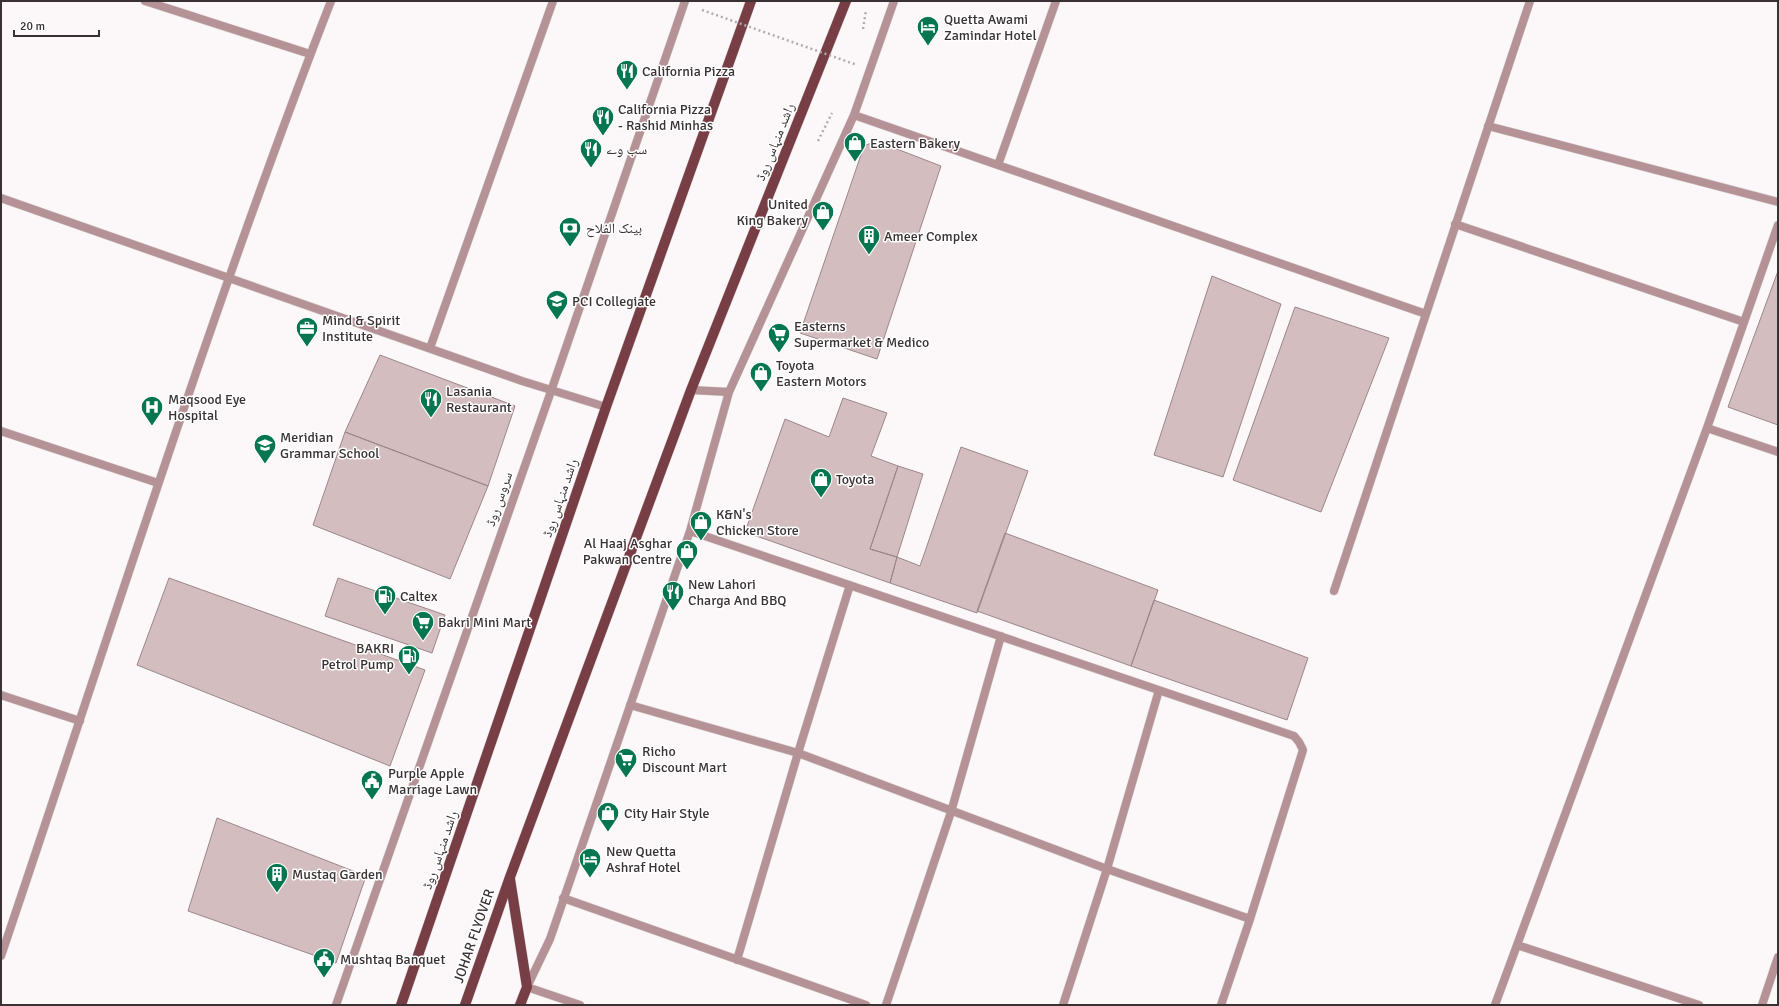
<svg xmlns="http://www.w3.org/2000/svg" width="1779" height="1006" viewBox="0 0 1779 1006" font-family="Signika,'Noto Naskh Arabic',sans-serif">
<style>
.building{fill:#d3bdbf;stroke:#9b8789}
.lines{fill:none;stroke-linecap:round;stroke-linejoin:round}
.street-casing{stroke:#d9d3d4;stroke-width:9}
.primary-casing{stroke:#d9d3d4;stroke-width:11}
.path{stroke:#b1abac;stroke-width:2.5;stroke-dasharray:2 3;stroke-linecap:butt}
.street{stroke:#b59296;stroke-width:8}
.primary{stroke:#783e46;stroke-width:10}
.path-bridge{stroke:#b1abac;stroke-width:2.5;stroke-dasharray:2 3;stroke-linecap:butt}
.labels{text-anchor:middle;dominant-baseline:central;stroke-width:3;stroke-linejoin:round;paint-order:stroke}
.poi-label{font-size:14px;fill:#393132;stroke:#fff;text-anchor:start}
.street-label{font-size:14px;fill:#393132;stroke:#fff}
</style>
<rect width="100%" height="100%" fill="#fcf7f8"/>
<!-- building -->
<path class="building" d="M876,141L941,166L877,359L800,333L864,146Z
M1778,271V425L1728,407Z
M1212,276L1281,304L1223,477L1154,455Z
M1295,307L1389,338L1321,512L1233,480Z
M380,355L515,406L488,486L345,432Z
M843,398L887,413L871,456L898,466L870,549L897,557L890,583L745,532L785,419L829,437Z
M345,432L488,486L450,579L313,525Z
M961,447L1028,471L977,613L890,583L897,557L920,566Z
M898,466L923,474L897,557L870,549Z
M1005,533L1158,590L1131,666L977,611Z
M169,578L425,670L390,766L137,665Z
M338,578L445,615L432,653L325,616Z
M1154,600L1308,658L1287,720L1131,666Z
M217,818L366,876L336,963L188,911Z"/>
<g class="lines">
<!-- street casing -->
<g class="street-casing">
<path id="street" d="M145,1L310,54
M854,115L1426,314
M1488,126L1778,202
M998,165L1056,1
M1,198L522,381L606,407
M1455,224L1744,322
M430,348L553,1
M691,390L729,392
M1707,428L1778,452
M1,431L158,483
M1334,591L1530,1
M1,695L80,721
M630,705L798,753L1107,869L1250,919L1303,750L1299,742L1294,736L690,531
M563,898L866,1005
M1517,945L1699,1005
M1,956C109,637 209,315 331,1
M737,960L798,753L850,585
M336,1005L549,397L685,1
M580,1005L527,987L550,939L690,531L729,392L854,115L894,1
M886,1005L951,812L1001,636
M1063,1005L1107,869L1159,690
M1221,1005L1250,919
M1495,1005L1707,428L1778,225
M1762,1005L1778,957"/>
</g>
<!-- primary casing -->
<g class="primary-casing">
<path id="primary" d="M510,879L527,987L520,1005
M401,1005L606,407L751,1
M465,1005L510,877L691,390L846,1"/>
</g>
<!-- path -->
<path class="path" d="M863,29L866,10
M818,141L832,113"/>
<!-- street -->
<use href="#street" class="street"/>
<!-- primary -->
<use href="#primary" class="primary"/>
<!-- path-bridge -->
<path class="path-bridge" d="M702,10L857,65"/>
</g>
<!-- icons -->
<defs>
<g id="hotel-pin" transform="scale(1.15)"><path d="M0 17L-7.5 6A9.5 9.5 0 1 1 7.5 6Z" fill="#067651" stroke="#fff"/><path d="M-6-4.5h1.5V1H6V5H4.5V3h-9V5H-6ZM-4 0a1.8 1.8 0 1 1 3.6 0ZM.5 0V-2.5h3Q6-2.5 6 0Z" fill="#fff"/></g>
<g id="restaurant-pin" transform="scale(1.15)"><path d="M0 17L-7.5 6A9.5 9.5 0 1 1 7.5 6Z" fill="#067651" stroke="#fff"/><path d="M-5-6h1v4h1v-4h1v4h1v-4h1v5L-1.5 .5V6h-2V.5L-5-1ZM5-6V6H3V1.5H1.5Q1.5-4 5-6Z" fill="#fff"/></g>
<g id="shop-pin" transform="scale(1.15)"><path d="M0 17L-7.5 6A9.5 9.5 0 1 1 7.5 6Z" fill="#067651" stroke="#fff"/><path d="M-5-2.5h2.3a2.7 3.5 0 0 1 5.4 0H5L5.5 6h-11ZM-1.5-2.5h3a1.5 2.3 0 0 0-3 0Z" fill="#fff"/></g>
<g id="bank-pin" transform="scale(1.15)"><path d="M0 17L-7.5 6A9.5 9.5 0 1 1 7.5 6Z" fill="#067651" stroke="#fff"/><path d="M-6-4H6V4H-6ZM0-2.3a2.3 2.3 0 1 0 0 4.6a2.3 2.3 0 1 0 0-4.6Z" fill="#fff"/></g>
<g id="building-pin" transform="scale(1.15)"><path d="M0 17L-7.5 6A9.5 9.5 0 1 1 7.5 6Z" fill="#067651" stroke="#fff"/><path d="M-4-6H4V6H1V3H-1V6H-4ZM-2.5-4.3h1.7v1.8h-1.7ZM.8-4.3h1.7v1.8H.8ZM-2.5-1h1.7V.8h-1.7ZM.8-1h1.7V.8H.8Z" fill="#fff"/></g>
<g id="university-pin" transform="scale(1.15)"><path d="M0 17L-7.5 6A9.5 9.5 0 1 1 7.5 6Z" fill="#067651" stroke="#fff"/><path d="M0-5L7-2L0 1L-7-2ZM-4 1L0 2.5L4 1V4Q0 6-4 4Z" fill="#fff"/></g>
<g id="office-pin" transform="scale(1.15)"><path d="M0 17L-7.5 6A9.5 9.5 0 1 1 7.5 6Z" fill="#067651" stroke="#fff"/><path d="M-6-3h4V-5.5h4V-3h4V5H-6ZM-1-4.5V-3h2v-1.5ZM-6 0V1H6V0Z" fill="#fff"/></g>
<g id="supermarket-pin" transform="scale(1.15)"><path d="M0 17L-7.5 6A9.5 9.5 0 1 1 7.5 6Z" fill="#067651" stroke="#fff"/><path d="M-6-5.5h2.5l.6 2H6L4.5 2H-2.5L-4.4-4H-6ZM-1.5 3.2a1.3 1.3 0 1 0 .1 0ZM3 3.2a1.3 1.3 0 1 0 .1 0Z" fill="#fff"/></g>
<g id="hospital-pin" transform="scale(1.15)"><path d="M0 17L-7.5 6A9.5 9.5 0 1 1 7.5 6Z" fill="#067651" stroke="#fff"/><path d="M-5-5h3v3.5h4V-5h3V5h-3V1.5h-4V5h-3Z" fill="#fff"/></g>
<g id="school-pin" transform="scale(1.15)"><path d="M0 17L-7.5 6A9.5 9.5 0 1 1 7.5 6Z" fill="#067651" stroke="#fff"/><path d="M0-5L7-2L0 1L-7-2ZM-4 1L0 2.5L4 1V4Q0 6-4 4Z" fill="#fff"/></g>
<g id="fuel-pin" transform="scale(1.15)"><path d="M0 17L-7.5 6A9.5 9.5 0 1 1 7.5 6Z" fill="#067651" stroke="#fff"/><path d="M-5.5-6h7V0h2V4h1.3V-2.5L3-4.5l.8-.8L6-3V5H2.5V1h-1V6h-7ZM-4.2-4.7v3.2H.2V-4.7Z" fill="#fff"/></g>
<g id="civic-pin" transform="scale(1.15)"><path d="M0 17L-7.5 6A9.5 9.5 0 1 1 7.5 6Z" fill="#067651" stroke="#fff"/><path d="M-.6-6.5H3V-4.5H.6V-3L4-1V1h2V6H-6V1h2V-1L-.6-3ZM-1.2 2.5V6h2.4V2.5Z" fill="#fff"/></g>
</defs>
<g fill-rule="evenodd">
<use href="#hotel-pin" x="928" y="27"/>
<use href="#restaurant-pin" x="627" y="71"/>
<use href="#restaurant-pin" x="603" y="117"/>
<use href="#shop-pin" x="855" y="143"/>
<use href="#restaurant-pin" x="591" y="149"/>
<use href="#shop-pin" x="823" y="212"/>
<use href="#bank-pin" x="570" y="228"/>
<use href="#building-pin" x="869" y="236"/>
<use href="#university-pin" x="557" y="301"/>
<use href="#office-pin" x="307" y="328"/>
<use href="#supermarket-pin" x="779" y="334"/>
<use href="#shop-pin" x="761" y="373"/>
<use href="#restaurant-pin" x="431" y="399"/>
<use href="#hospital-pin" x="152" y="407"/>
<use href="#school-pin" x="265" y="445"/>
<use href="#shop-pin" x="821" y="479"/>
<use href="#shop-pin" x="701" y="522"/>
<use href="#shop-pin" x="687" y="551"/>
<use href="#restaurant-pin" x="673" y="592"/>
<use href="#fuel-pin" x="385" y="596"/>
<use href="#supermarket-pin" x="423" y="622"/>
<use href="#fuel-pin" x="409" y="656"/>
<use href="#supermarket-pin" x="626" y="759"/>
<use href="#civic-pin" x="372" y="781"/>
<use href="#shop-pin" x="608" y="813"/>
<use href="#hotel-pin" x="590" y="859"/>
<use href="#building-pin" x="277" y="874"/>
<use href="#civic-pin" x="324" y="959"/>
</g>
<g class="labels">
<!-- poi labels -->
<g class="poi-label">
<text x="944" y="19">Quetta Awami<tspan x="944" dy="16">Zamindar Hotel</tspan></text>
<text x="642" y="71">California Pizza</text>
<text x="618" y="109">California Pizza<tspan x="618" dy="16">- Rashid Minhas</tspan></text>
<text x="870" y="143">Eastern Bakery</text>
<text x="606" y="149">سب وے</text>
<text x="808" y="204" text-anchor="end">United<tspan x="808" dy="16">King Bakery</tspan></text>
<text x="586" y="228">بینک الفلاح</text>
<text x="884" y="236">Ameer Complex</text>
<text x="572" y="301">PCI Collegiate</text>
<text x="322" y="320">Mind &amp; Spirit<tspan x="322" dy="16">Institute</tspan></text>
<text x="794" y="326">Easterns<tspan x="794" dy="16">Supermarket &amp; Medico</tspan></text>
<text x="776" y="365">Toyota<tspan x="776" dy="16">Eastern Motors</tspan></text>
<text x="446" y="391">Lasania<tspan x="446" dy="16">Restaurant</tspan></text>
<text x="168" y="399">Maqsood Eye<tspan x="168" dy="16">Hospital</tspan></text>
<text x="280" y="437">Meridian<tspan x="280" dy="16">Grammar School</tspan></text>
<text x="836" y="479">Toyota</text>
<text x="716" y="514">K&amp;N's<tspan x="716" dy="16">Chicken Store</tspan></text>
<text x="672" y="543" text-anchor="end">Al Haaj Asghar<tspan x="672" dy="16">Pakwan Centre</tspan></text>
<text x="688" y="584">New Lahori<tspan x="688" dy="16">Charga And BBQ</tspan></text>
<text x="400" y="596">Caltex</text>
<text x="438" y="622">Bakri Mini Mart</text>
<text x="394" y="648" text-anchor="end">BAKRI<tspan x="394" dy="16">Petrol Pump</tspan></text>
<text x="642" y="751">Richo<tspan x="642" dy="16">Discount Mart</tspan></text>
<text x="388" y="773">Purple Apple<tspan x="388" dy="16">Marriage Lawn</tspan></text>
<text x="624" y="813">City Hair Style</text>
<text x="606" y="851">New Quetta<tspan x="606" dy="16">Ashraf Hotel</tspan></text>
<text x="292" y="874">Mustaq Garden</text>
<text x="340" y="959">Mushtaq Banquet</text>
</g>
<!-- street labels -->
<g class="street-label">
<text transform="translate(775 142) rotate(-68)">راشد منہاس روڈ</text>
<text transform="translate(560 498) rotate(-71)">راشد منہاس روڈ</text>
<text transform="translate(499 499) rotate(-71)">سروس روڈ</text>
<text transform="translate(440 850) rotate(-71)">راشد منہاس روڈ</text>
<text transform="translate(474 936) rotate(-71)">JOHAR FLYOVER</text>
</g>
</g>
<!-- border -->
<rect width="1779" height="1006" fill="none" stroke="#393132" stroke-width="4"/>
<!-- scale -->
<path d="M14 30v6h85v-6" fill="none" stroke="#393132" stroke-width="2"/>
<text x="20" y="30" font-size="12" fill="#393132" stroke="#ffffff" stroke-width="3" paint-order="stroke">20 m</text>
</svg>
